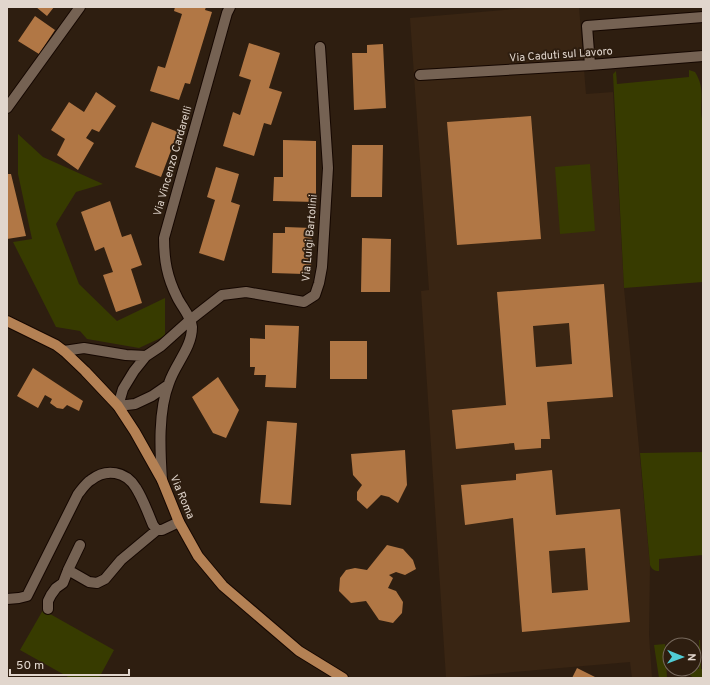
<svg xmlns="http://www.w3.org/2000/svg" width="710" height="685" viewBox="0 0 710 685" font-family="Overpass,sans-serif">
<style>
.built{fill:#392513}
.green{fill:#373b00}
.building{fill:#b17745;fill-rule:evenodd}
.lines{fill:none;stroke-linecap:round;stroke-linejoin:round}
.minor-casing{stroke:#150700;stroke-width:12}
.major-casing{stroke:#150700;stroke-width:12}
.minor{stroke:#756253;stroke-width:10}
.major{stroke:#b48154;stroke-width:10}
.labels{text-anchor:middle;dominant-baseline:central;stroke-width:4;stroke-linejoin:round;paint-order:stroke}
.street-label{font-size:11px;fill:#e1d6cd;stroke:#2e1e10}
</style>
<rect width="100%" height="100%" fill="#2e1e10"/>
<!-- built -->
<path class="built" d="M538,7H579L586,94L613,92L624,288L650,565L649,635L652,678H632L630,662L446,678L421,291L429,290L410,18Z"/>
<!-- green -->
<path class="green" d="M689,70L695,72C707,91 698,104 703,124V282L624,288L613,74L616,71L617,84L689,77Z
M18,134L43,157L103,184L76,192L56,224L79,284L117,321L165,298V336L139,348L87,339L80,331L56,327L13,242L32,239L18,174Z
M590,164L595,231L560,234L555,167Z
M703,452V555L659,559V571C654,571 652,569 650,565L640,453Z
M43,610L114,650L99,678H70L20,650Z
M699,640H700L701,669H703V678C694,678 690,678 686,669H699Z
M665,644L667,678H659L654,645Z"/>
<!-- building -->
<path class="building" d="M36,7H54L47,16Z
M175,7H206L205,10L212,12L190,84L185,83L179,100L150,91L158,66L165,68L182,14L174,11Z
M35,16L55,30L39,54L18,41Z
M249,43L280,53L269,88L282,92L271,125L264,123L254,156L223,146L233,112L240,115L251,80L239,76Z
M383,44L386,108L354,110L352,53H367V45Z
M96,92L116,106L99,132L92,129L86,138L94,143L78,170L57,155L65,139L51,130L69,102L84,112Z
M531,116L541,239L457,245L447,122Z
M152,122L178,132L161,177L135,167Z
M283,140L316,141V202L273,201L274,177H283Z
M352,145H383L382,197H351Z
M216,167L239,174L231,202L240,205L224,261L199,253L215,200L207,197Z
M7,174H11L26,236L7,239Z
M110,201L122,237L131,234L142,265L131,269L142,303L116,312L103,275L113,272L104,247L95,251L81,212Z
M285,227L312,228L311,271L304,270V274L272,273L273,233H285Z
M362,238L391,239L390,292H361Z
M604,284L613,397L547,402L550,439H541V448L515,450L514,443L456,449L452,410L506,405L497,292ZM569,323L572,364L536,367L533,326Z
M265,325L299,326L296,388L265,387L266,375H254L255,367H250V338L265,339Z
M330,341H367V379H330Z
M33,368L83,401L79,411L67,405L63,409L57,408L50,403L52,399L45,395L38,408L17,396Z
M218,377L239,410L226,438L213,433L192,397Z
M267,421L297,423L291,505L260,503Z
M405,450L407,485L398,503L389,497L381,495L367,509L357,500V492L362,485L353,475L351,454Z
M552,470L556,515L620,509L630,622L522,632L513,518L465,525L461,485L516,480V474ZM585,548L588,590L552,593L549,551Z
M387,545L403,549L413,560L416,569L405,575L396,572L389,575L393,578L388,588L396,591L403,602L402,613L393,623L379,620L366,601L351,603L339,591L340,578L346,570L355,568L367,570Z
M577,668L595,677L594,678H572Z"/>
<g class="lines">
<!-- minor casing -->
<g class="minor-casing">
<path id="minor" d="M590,65L587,26L703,17
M420,75L590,65L703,56
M7,108L80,7
M64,351L84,348L126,355L146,356
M168,385L152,396L135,404L118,406L123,389L134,371L146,356L161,346L190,320L222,295L246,292L304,302L315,295L319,283L322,267L328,168L320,47
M162,480C160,450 158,411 169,383C175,364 192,348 192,327C191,316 181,306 177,297C167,277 164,260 164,238L227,13L230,7
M80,545L68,570L89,582L97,583L105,579L121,560L157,530
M7,599L19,598L27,596L78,494C82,489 86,483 91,480C106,468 126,471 136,488C143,499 148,513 153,525L157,530H162L179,522
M48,609V601L51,595L56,588L63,583L68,570"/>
</g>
<!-- major casing -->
<g class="major-casing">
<path id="major" d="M7,321L56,345L64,351L85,371L118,406L135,432L162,480L179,522L198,556L223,586L299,651L343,678"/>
</g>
<!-- minor -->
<use href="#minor" class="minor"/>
<!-- major -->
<use href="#major" class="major"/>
</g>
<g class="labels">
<!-- street labels -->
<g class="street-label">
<text transform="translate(561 55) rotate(-4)">Via Caduti sul Lavoro</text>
<text transform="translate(173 161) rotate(-74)">Via Vincenzo Cardarelli</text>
<text transform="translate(310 238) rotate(-85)">Via Luigi Bartolini</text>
<text transform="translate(182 497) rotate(67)">Via Roma</text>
</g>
</g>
<!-- border -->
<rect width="710" height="685" fill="none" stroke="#e1d6cd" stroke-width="16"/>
<!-- north arrow -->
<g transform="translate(682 657) rotate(91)"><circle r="19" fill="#2e1e10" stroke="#76685c"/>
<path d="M0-3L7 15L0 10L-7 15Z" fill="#51ccd5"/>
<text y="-6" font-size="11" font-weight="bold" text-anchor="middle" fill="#e1d6cd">N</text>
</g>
<!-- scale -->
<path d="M10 669v6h119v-6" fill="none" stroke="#e1d6cd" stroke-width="2"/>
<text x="16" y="669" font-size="12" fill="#e1d6cd" stroke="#2e1e10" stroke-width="3" paint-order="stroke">50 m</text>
</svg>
